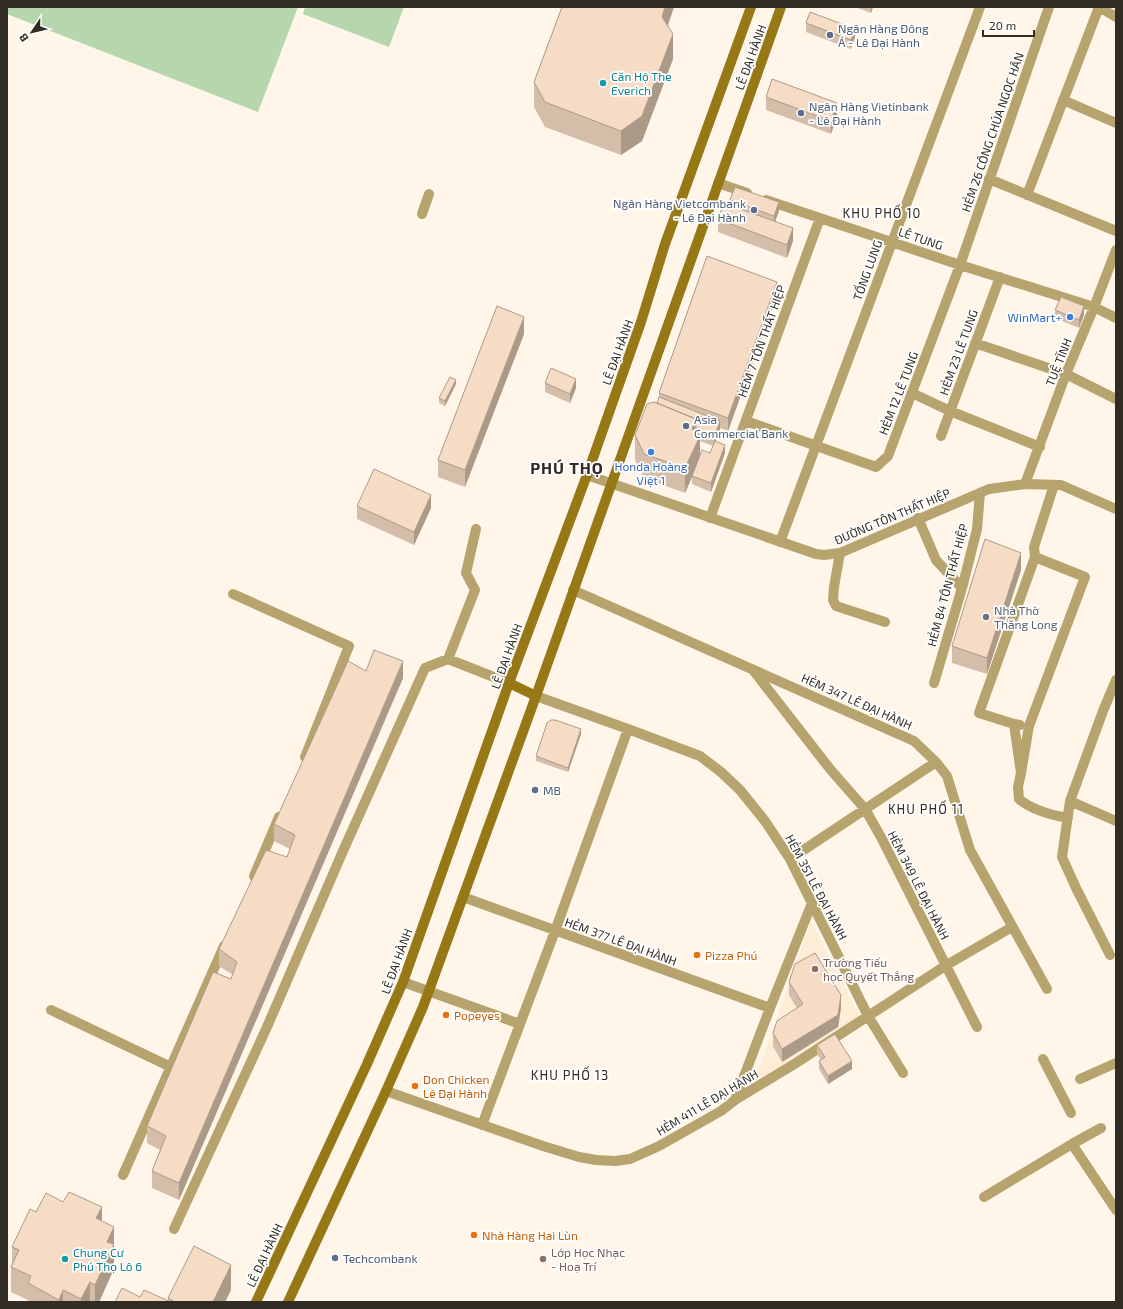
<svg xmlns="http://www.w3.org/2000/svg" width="1123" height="1309" viewBox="0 0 1123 1309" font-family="'Exo 2',sans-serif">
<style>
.built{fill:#fdedd7}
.green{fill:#b6d6ad}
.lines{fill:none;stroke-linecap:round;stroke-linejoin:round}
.minor{stroke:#b6a36d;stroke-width:10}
.tertiary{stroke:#b6a36d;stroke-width:10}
.secondary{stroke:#967916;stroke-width:10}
.wall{fill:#d4bda9;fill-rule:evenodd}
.shaded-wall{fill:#ac9a89}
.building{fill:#f6dcc4;stroke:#ac9a89}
.service-dot{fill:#5c6f8a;stroke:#fff;stroke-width:1.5}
.culture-dot{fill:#0f9aa8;stroke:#fff;stroke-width:1.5}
.shop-dot{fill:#3f7fe0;stroke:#fff;stroke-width:1.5}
.worship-dot{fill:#6b7280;stroke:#fff;stroke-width:1.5}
.food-dot{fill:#e8710a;stroke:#fff;stroke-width:1.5}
.education-dot{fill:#8d6e63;stroke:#fff;stroke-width:1.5}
.labels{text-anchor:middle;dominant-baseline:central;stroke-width:3.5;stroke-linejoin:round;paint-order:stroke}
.service-label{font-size:12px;fill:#4e5e75;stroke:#fff;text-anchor:start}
.street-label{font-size:12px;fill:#312c24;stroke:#fff}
.culture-label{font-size:12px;fill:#0d838f;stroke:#fff;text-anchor:start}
.shop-label{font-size:12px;fill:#366cbe;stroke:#fff;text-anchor:end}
.worship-label{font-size:12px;fill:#5b616d;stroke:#fff;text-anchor:start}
.food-label{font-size:12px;fill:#c56008;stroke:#fff;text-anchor:start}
.education-label{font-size:12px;fill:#785e54;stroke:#fff;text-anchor:start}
.neighbourhood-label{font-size:13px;letter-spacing:1px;fill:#312c24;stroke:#fff}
.district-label{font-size:16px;font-weight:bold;letter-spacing:1px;fill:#312c24;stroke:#fff}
</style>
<rect width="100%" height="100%" fill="#fff6e9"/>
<!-- built -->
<path class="built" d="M811,921L860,1017L752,1088Z"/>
<!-- green -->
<path class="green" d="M7,7H298L258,112L7,14Z
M305,7H404L389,47L303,14Z"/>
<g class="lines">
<!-- minor -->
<path class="minor" d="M1099,7L1116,17
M1063,100L1116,123
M989,179L1116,231
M718,183L747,193
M1027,195L1099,7
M766,200L960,265L1094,307L1116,318
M422,214L429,194
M975,343L1066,374L1116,399
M912,393L950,411L1040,447
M746,421L876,467L888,456L960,265L1049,7
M941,436L1000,277
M1025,484L1066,374L1094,307L1116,250
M710,518L820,218
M918,518L936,560L962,588
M780,542C848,364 913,185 980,7
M840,553L834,587L833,600L836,606L885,622
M573,590L914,741L936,762L947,776L970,850L1047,989
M233,594L349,646L305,757
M448,659L475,590L466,573L476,529
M753,670L830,769L865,809L882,839L977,1027
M934,683L962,588L977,529L980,493
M536,696L628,729L700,756L721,772L740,790L765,821L790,859L868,1016L903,1073
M1014,724L1021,773L1029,726L1085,577L1035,557
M1020,725L1014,724L979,713L1035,557L1034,547L1054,485
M1021,773L1018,787L1019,799C1032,810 1051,815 1068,818
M1070,801L1116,821
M790,859L936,762
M254,876L279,817
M463,897L770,1008
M1110,955L1076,888L1062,857L1070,801L1103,711L1116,680
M403,982L520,1024
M51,1010L171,1067
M1043,1059L1071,1113
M1080,1079L1116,1063
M386,1091L543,1146L579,1157L596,1160L615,1161L630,1159L659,1146L721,1111L735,1100L796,1063L945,966L1012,927
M735,1100L770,1008L812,903
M482,1125L555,931L628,729
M1072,1144L1116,1210
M123,1175L224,946
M984,1197L1072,1144L1101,1128
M174,1229L267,1027L343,851L425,668L448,659L509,683"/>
<!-- tertiary -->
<path class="tertiary" d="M587,475L816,554L824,555L840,553L989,489L1025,484L1061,485L1116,509"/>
<!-- secondary -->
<path class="secondary" d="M509,683L536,696
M256,1302L367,1064L403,982L509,683L587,475L641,322L665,244L751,7
M288,1302L386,1091L423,1007L536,696L781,7"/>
</g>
<!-- wall -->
<path class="wall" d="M562,7H674L668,26L673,59L642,141L621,155L545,127L534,107V82Z
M855,7H873L871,13Z
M806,23L855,37L851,49L806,32Z
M766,97L837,116L831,134L766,110Z
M730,200L779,211L775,222L793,241L787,258L718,232V219L730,205Z
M777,295L728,431L720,428V430L716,441L725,453L711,492L692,484V477L685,493L644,478L635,460V435L657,403L659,398V393ZM700,441L713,446L710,453L700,455Z
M1055,310L1084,315L1079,328L1055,318Z
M524,334L465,487L438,477V460Z
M545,383L576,388L570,403L545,392Z
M456,384L445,406L439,403V398Z
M357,506L431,508L414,545L357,519Z
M1021,570L987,674L952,663V646Z
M366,671L403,678L179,1200L152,1188V1171L160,1150L147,1143V1126L231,979L233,975L219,966V949L287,857L290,849L274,841V824Z
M581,734L568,772L536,761V756Z
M789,982L841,1008L838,1027L782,1062L773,1046V1033L797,1008L789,995Z
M817,1045L852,1069L828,1084L819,1069V1061L821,1060L817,1054Z
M63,1202L102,1221L114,1251V1269L99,1302H28V1300L11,1292V1267L12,1264V1247L36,1212Z
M231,1290L225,1302H115L168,1301V1298Z"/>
<!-- shaded-wall -->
<path class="shaded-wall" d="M665,7H674L662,41V17Z
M871,7H873L871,13Z
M855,29V37L851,49V40Z
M673,34V59L642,141L621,155V131Z
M837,103V116L831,134V121Z
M779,202V211L774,224V216Z
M793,228V241L787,258V245Z
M777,282V295L728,431V418Z
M1084,306V315L1079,328V320Z
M524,317V334L465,487V470Z
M576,379V388L570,403V394Z
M456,380V384L445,406V401Z
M696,419V444L700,436V460L692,476V477L685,493V468L692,429Z
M720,421V430L714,446V438Z
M725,445V453L711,492V483Z
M431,495V508L414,545V532Z
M1021,553V570L987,674V658Z
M403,661V678L179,1200V1183Z
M581,729V734L568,772V768Z
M841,995V1008L838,1027L782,1062V1049Z
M852,1061V1069L828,1084V1076Z
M102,1207V1231L96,1218Z
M114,1227V1269L99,1302H95V1285L107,1242Z
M231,1265V1290L225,1302H213Z
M90,1282V1302H81V1299Z
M63,1290V1302H59V1300Z"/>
<!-- building -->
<path class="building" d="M562,7H665L662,17L673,34L642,116L621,131L545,102L534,82Z
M810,12L855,29L851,40L806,23Z
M772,79L837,103L831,121L766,97Z
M735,187L779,202L774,216L730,200Z
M724,203L793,228L787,245L718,219Z
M707,256L777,282L728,418L659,393Z
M1061,297L1084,306L1079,320L1055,310Z
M497,306L524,317L465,470L438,460Z
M551,368L576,379L570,394L545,383Z
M450,377L456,380L445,401L439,398Z
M659,397L720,421L714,438L696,431V419L657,403Z
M654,402L696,419L692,429L696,430L695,434L700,436L685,468L644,454L635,435L647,404Z
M715,441L725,445L711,483L692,476L702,450L710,453Z
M374,469L431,495L414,532L357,506Z
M985,539L1021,553L987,658L952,646Z
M374,650L403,661L179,1183L152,1171L166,1136L147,1126L213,972L231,979L237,962L219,949L266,850L287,857L295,835L274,824L348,661L366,671Z
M551,720H555L581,729L568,768L536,756L547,723Z
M815,953L841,995L838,1015L782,1049L773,1033L777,1021L803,1004L789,982L795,964Z
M835,1034L852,1061L828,1076L819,1061L825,1057L817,1045Z
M69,1192L102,1207L96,1218L114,1227L107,1242L114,1244L95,1285L90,1282L81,1299L63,1290L59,1300L28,1283L31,1276L11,1267L19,1250L12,1247L30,1209L36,1212L46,1193L63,1202Z
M194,1246L231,1265L213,1302H175L168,1298Z
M122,1288L140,1297L144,1290L171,1302H115Z"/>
<!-- markers -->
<g class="service-dot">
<circle cx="830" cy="35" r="4"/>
<circle cx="801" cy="113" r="4"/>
<circle cx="754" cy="210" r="4"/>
<circle cx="686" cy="426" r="4"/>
<circle cx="535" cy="790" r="4"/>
<circle cx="335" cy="1258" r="4"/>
</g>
<g class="culture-dot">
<circle cx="603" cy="83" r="4"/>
<circle cx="65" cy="1259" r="4"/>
</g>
<g class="shop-dot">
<circle cx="1070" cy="317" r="4"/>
<circle cx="651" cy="452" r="4"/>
</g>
<circle class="worship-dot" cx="986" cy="617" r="4"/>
<g class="food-dot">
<circle cx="697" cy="955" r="4"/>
<circle cx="446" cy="1015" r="4"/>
<circle cx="415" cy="1086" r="4"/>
<circle cx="474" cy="1235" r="4"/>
</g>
<g class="education-dot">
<circle cx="815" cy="969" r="4"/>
<circle cx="543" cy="1259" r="4"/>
</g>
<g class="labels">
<!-- service labels -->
<g class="service-label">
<text x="838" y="28">Ngân Hàng Đông<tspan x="838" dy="14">Á - Lê Đại Hành</tspan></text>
<text x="809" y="106">Ngân Hàng Vietinbank<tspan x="809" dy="14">- Lê Đại Hành</tspan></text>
<text x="746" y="203" text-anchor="end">Ngân Hàng Vietcombank<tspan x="746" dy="14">- Lê Đại Hành</tspan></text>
<text x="694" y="419">Asia<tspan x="694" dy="14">Commercial Bank</tspan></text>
<text x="543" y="790">MB</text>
<text x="343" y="1258">Techcombank</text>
</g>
<!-- street labels -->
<g class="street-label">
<text transform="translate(750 57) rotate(-70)">LÊ ĐẠI HÀNH</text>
<text transform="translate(992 132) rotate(-71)">HẺM 26 CÔNG CHÚA NGỌC HÂN</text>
<text transform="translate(921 238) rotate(19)">LÊ TUNG</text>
<text transform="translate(867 270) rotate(-70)">TỔNG LUNG</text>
<text transform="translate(761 341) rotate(-70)">HẺM 7 TÔN THẤT HIỆP</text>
<text transform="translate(617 352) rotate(-70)">LÊ ĐẠI HÀNH</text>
<text transform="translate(958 352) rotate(-70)">HẺM 23 LÊ TUNG</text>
<text transform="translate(1058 362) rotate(-68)">TUỆ TĨNH</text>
<text transform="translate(898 393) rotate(-69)">HẺM 12 LÊ TUNG</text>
<text transform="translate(892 516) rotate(-23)">ĐƯỜNG TÔN THẤT HIỆP</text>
<text transform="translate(947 585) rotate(-75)">HẺM 84 TÔN THẤT HIỆP</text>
<text transform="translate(506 656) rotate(-70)">LÊ ĐẠI HÀNH</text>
<text transform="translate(857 701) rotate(24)">HẺM 347 LÊ ĐẠI HÀNH</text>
<text transform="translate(919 885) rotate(63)">HẺM 349 LÊ ĐẠI HÀNH</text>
<text transform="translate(817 887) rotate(62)">HẺM 351 LÊ ĐẠI HÀNH</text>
<text transform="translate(621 941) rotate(20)">HẺM 377 LÊ ĐẠI HÀNH</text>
<text transform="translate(396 961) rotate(-70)">LÊ ĐẠI HÀNH</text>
<text transform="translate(707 1102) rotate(-31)">HẺM 411 LÊ ĐẠI HÀNH</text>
<text transform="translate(264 1255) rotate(-65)">LÊ ĐẠI HÀNH</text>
</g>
<!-- culture labels -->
<g class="culture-label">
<text x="611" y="76">Căn Hộ The<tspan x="611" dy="14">Everich</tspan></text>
<text x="73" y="1252">Chung Cư<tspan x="73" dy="14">Phú Thọ Lô 6</tspan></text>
</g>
<!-- shop labels -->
<g class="shop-label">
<text x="1062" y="317">WinMart+</text>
<text x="651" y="466" text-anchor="middle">Honda Hoàng<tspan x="651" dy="14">Việt 1</tspan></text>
</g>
<!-- worship labels -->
<g class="worship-label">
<text x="994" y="610">Nhà Thờ<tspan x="994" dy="14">Thăng Long</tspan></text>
</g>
<!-- food labels -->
<g class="food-label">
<text x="705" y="955">Pizza Phú</text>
<text x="454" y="1015">Popeyes</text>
<text x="423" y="1079">Don Chicken<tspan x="423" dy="14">Lê Đại Hành</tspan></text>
<text x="482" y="1235">Nhà Hàng Hai Lùn</text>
</g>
<!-- education labels -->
<g class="education-label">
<text x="823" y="962">Trường Tiểu<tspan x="823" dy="14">học Quyết Thắng</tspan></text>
<text x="551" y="1252">Lớp Học Nhạc<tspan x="551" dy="14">- Hoạ Trí</tspan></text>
</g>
<!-- neighbourhood labels -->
<g class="neighbourhood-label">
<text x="882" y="213">KHU PHỐ 10</text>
<text x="926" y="809">KHU PHỐ 11</text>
<text x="570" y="1075">KHU PHỐ 13</text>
</g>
<!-- district labels -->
<g class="district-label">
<text x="567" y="467">PHÚ THỌ</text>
</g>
</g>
<!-- border -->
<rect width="1123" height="1309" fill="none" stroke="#312c24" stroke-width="16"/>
<!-- north arrow -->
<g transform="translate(32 32) rotate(235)" stroke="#ffffff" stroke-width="3" paint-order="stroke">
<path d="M0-3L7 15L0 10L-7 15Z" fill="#312c24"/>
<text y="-6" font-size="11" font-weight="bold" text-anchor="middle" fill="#312c24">B</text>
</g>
<!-- scale -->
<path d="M983 30v6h51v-6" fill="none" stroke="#312c24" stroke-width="2"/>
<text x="989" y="30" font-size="12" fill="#312c24" stroke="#ffffff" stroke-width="3" paint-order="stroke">20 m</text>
</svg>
